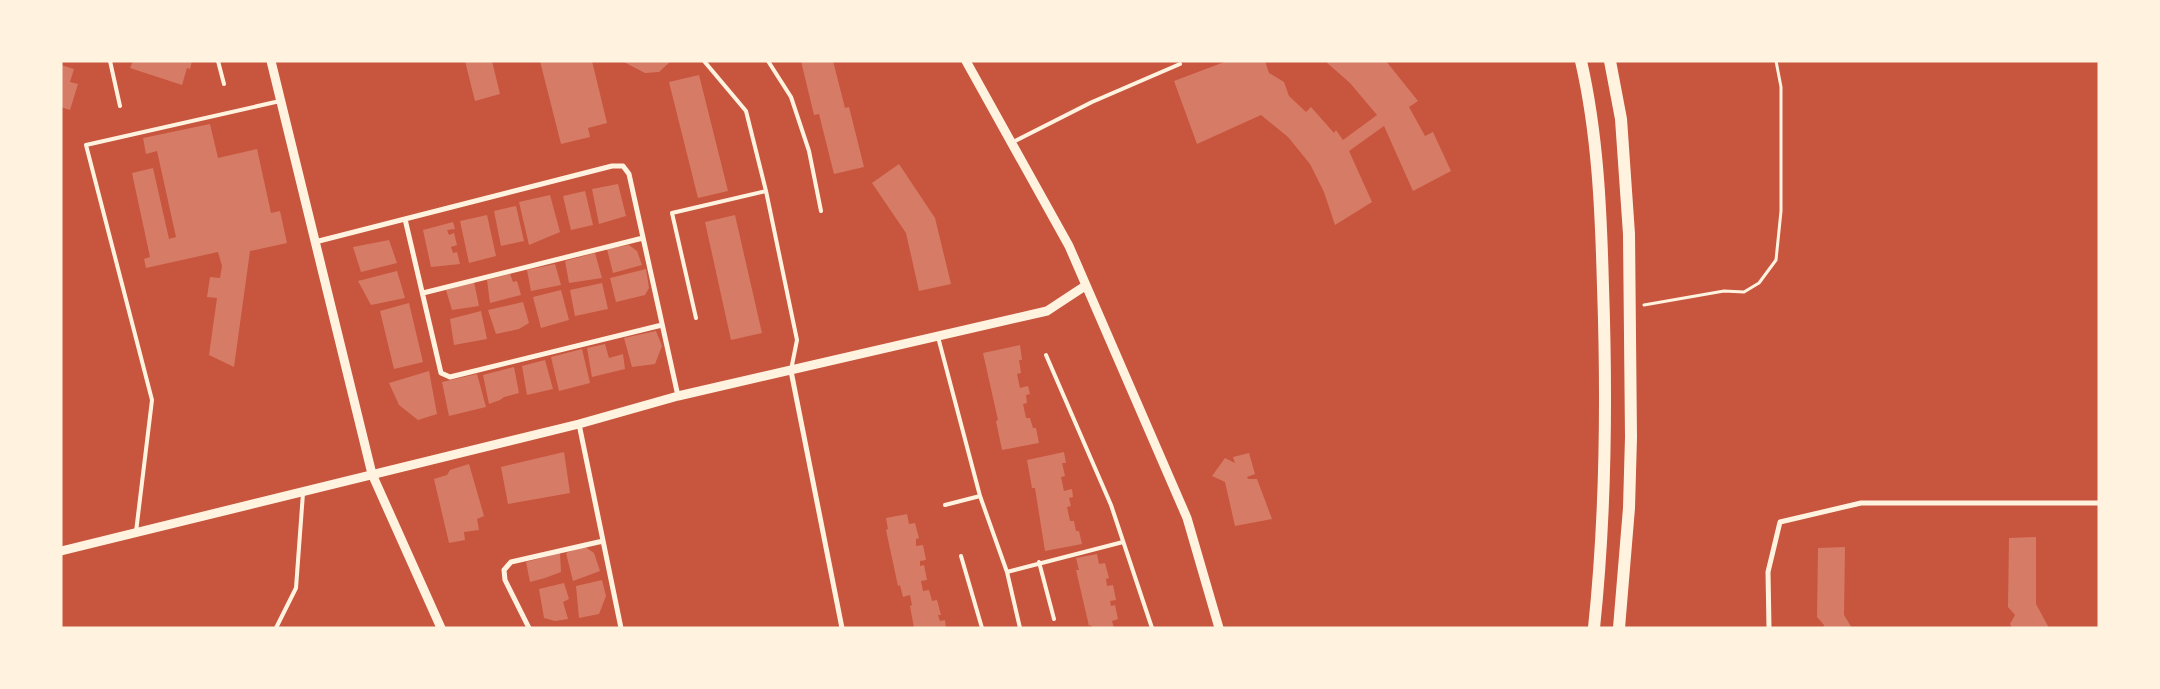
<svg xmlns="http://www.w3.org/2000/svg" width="2160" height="689" viewBox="0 0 2160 689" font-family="Jost,sans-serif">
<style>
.building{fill:#d67c66}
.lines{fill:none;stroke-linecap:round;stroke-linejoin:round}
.path{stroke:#fff3e0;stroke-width:3}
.service{stroke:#fff3e0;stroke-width:4}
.minor{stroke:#fff3e0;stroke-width:5}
.tertiary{stroke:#fff3e0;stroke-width:9}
.trunk{stroke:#fff3e0;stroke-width:12}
</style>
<rect width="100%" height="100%" fill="#c8553d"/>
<!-- building -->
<path class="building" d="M133,61H192L190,69L187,68L182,85L130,68Z
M465,61H492L500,94L475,101Z
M540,61H592L607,123L588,128L590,137L561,144Z
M622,61H671L659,72L645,73Z
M801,61H833L845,108L849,107L864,167L834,174L819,114L814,115Z
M1227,61H1265L1269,73L1284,82L1289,96L1306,112L1311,107L1334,133L1336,130L1343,140L1377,115L1350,83L1325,61H1386L1418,101L1409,107L1425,136L1433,132L1451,171L1413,191L1384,126L1349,151L1372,202L1335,225L1324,192L1310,164L1288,137L1261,115L1197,144L1174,81Z
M61,65L74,69L70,82L78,84L70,110L61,107Z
M699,75L728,191L698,198L669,82Z
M210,124L218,158L257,149L271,213L280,211L287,243L250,251L234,367L209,355L217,298L207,297L210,277L220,278L222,266L218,252L146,268L144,259L150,257L132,173L153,168L169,239L176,237L157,151L146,154L143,138Z
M899,164L935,218L951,284L919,291L906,233L872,183Z
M618,184L626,216L599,224L592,189Z
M585,191L593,225L571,230L563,196Z
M550,195L560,232L529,245L519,202Z
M516,206L524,241L501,246L494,211Z
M487,215L496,256L469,263L460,221Z
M735,215L762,333L731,340L705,222Z
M453,222L455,229L447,230L449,235L454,233L457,245L451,247L453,253L457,252L460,264L431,267L423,230Z
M389,240L397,263L361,272L353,247Z
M629,245L637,251L642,265L613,273L607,249Z
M595,253L602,278L569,283L565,261Z
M555,264L561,285L531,291L527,270Z
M646,269L649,288L645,295L616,302L610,278Z
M397,271L405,298L371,305L358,281Z
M510,274L513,282L517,281L521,295L490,303L487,280Z
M474,282L479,306L452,310L446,290Z
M602,283L608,309L575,316L570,290Z
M561,290L569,320L541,328L533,297Z
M523,302L529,323L519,329L496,334L488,310Z
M409,303L423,362L394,369L380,311Z
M481,311L487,339L454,345L450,319Z
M656,331L662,346L655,364L632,367L624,338Z
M605,344L609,358L623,354L625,369L592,377L587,348Z
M1020,345L1022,360H1019L1021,373L1017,374L1020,388L1028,386L1030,394L1026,395L1027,403L1023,404L1026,418H1030L1033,428H1036L1039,443L1002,450L996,421L998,420L983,353Z
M582,349L590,383L559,391L551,357Z
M545,360L553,389L527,395L522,366Z
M514,367L519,393L504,397L500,400L489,404L483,375Z
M429,371L437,414L418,420L399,405L389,383Z
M477,374L486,407L449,416L442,382Z
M564,452L570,493L508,504L501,467Z
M1064,452L1066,463H1062L1065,476L1061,477L1064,491L1072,489L1073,497L1069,498L1071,506L1067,507L1070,521H1074L1076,531H1079L1082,544L1045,551L1035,488H1032L1027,460Z
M1249,453L1255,474L1247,477L1248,479H1257L1272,519L1235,526L1225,482L1212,476L1225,458L1235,463L1233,457Z
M469,464L484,516L477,519L479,530L464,532L465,540L449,543L434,479L447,475L450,470Z
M907,514L909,524L915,523L919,538L916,539V546L923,545L926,560L920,561V566L924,565L927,580L921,581L923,591L929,590L932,601L937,600L941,615H938L940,621L945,620L946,628H914L910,606L912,605L910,595L903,597L900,585L898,586L886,530L888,529L886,518Z
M2036,537V604L2049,628H2012L2010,624L2015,615L2008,607L2009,538Z
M584,546L594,553L600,571L573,581L566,553Z
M1845,547L1844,615L1852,628H1823L1824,625L1817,617L1818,548Z
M560,553L561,572L545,578L530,582L526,562Z
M1097,554L1099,564L1105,563L1109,578L1106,579L1107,586L1113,585L1116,600L1110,601L1111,606L1115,605L1118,619L1112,621L1114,628H1092L1091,625L1089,626L1076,570H1079L1076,558Z
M602,580L606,596L599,614L579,618L576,586Z
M564,583L569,599L563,602L568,619L555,621L544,618L539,589Z"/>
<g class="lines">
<!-- path -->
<path class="path" d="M1644,305L1724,291L1744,292L1759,283L1776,260L1781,211V87L1776,61"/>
<!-- service -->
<path class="service" d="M110,61L120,106
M218,61L224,84
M704,61L746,111L766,191L797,340L791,370
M768,61L791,97L809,151L821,211
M1013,142L1092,102L1180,64
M696,318L672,213L766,191
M938,337L980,496L1007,572L1020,628
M1046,355L1111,505L1152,628
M945,505L980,496
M136,532L152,400L86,145L280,101
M961,556L982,628
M1039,562L1054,619
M1007,572L1123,542
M276,628L296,588L303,493"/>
<!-- minor -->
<path class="minor" d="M405,219L441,373L450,377L662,325
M315,242L612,166H623L629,174L678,396
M423,293L643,238
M791,371L842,628
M579,424L621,628
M529,628L505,580L504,570L511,562L603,541
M1769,628L1768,572L1780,522L1861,503H2099"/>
<!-- tertiary -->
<path class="tertiary" d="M271,61L372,474L441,628
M966,61L1069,246L1187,518L1219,628
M61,551L579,424L678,396L1047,311L1085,286"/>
<!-- trunk -->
<path class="trunk" d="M1581,61C1598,135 1601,212 1603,287C1607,401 1606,514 1594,628
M1610,61L1621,119L1629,234L1631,437L1629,508L1619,628"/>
</g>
<!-- border -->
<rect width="2160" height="689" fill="none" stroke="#fff3e0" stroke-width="125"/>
</svg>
